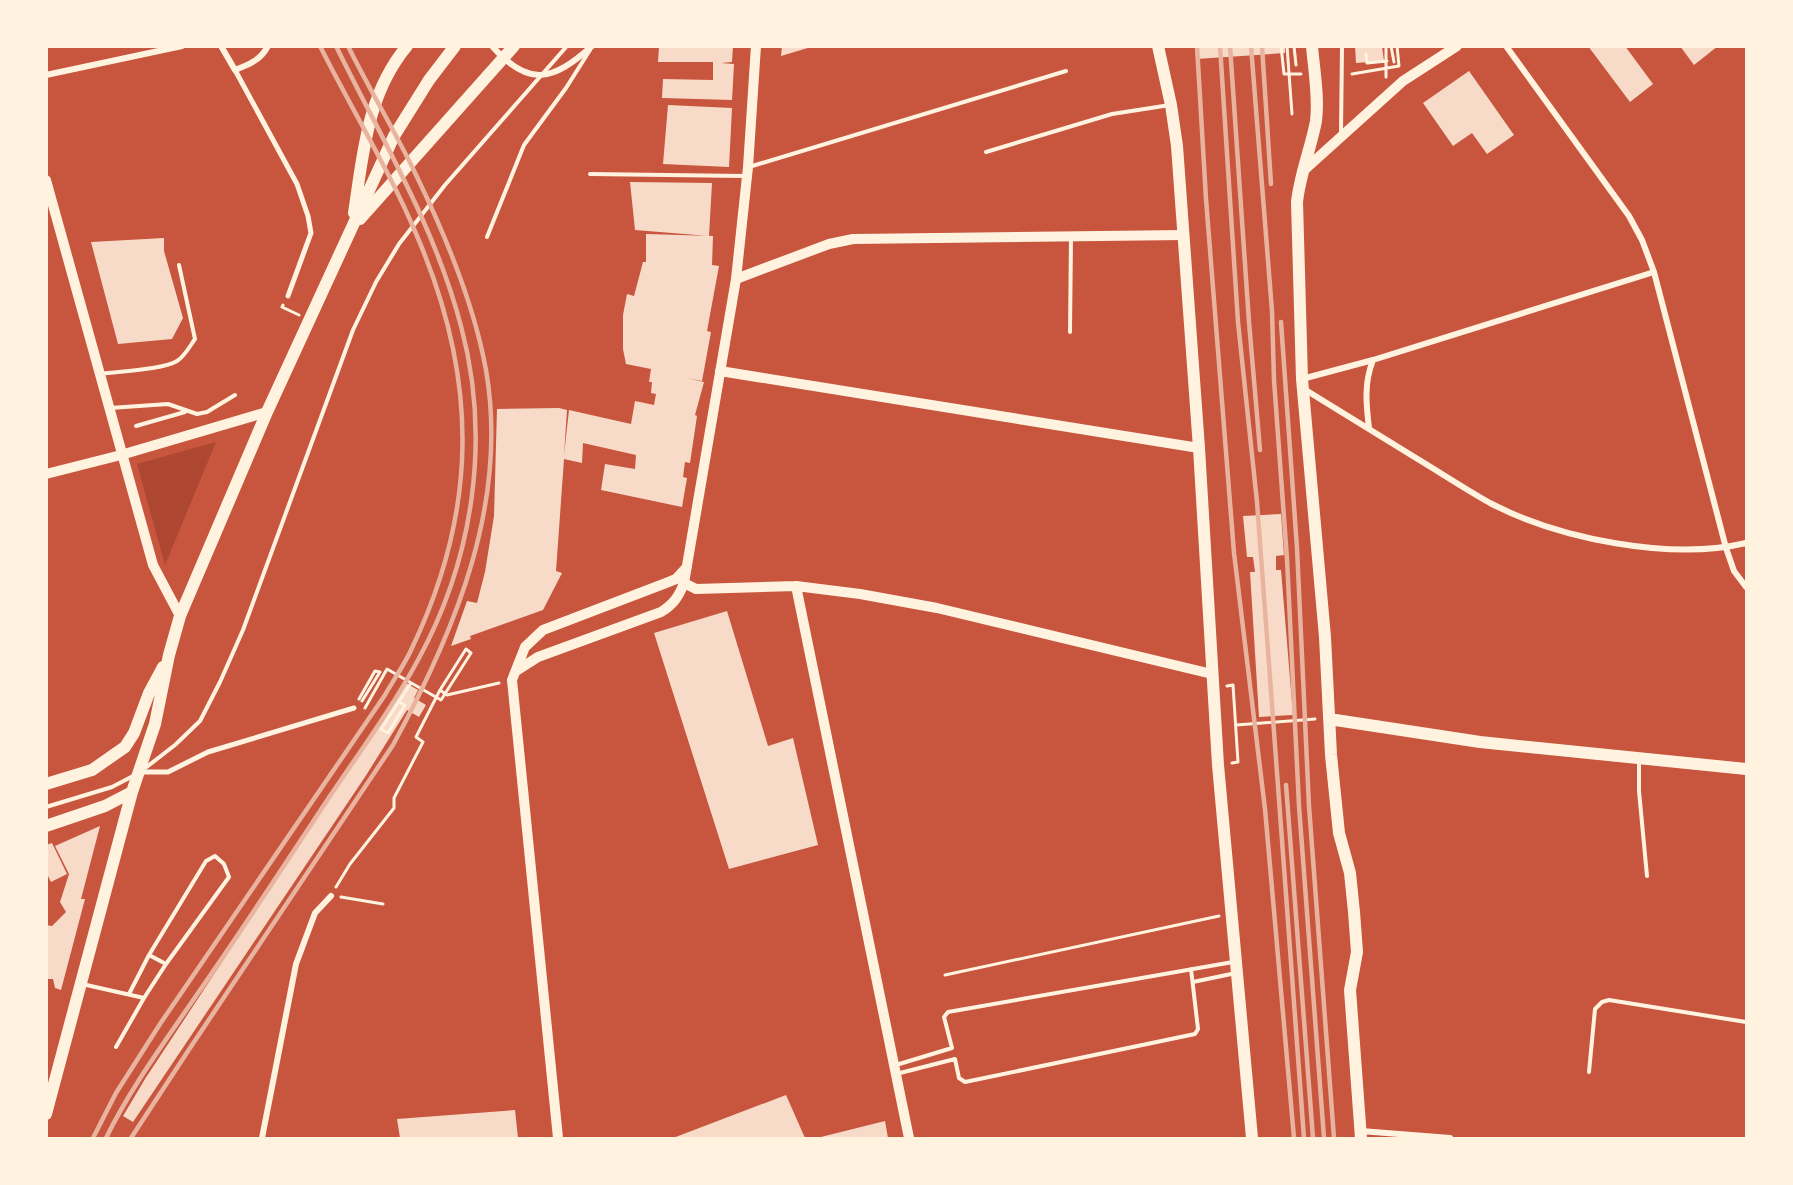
<svg xmlns="http://www.w3.org/2000/svg" width="1793" height="1185" viewBox="0 0 1793 1185" font-family="'Golos Text',sans-serif">
<style>
.green{fill:#ae4732}
.building{fill:#f7dbc8}
.lines{fill:none;stroke-linecap:round;stroke-linejoin:round}
.path{stroke:#fff3e0;stroke-width:3}
.service{stroke:#fff3e0;stroke-width:4}
.pedestrian{stroke:#fff3e0;stroke-width:5}
.minor{stroke:#fff3e0;stroke-width:6}
.tertiary{stroke:#fff3e0;stroke-width:10}
.secondary{stroke:#fff3e0;stroke-width:10}
.primary{stroke:#fff3e0;stroke-width:12}
.rail{stroke:#e9b49f;stroke-width:4.5}
</style>
<rect width="100%" height="100%" fill="#c8553d"/>
<!-- green -->
<path class="green" d="M216,442L165,565L137,464Z"/>
<!-- building -->
<path class="building" d="M659,46H733L732,62L721,63L734,64L732,100L662,98L663,79L713,80V62H658Z
M782,46H811V47L781,56Z
M1195,46H1285V53L1196,59Z
M1355,46H1382L1384,61L1356,63Z
M1588,46H1625L1653,84L1630,102Z
M1680,46H1718L1694,65Z
M1469,71L1514,135L1487,154L1472,133L1453,146L1423,103Z
M668,105L732,108L729,167L663,164Z
M630,182L712,183L709,236L635,230Z
M646,234L713,236L712,265L719,266L707,331L711,332L702,381L686,378L704,382L695,415L697,416L690,463L685,462L683,477L687,478L682,507L601,490L605,464L635,469L636,455L583,443L582,463L564,459L556,571L562,573L543,610L470,636L471,639L451,646L467,601L477,603L485,572L494,516L497,409L559,408L567,410L564,455L569,410L631,424L635,401L654,405L656,394L651,393L652,382H649L651,369L626,364L623,349V315L627,294L634,296L643,262H646Z
M164,238V251L183,318L172,339L118,344L91,242Z
M1281,514L1284,555L1276,556V570H1281L1293,715L1259,717L1250,572H1255L1253,557H1247L1243,516Z
M727,611L768,746L793,738L818,845L729,869L654,633Z
M406,683L418,690L414,698L426,705L419,717L407,710L365,777L133,1122L123,1116L145,1079Z
M100,826L81,899H85L61,990L55,988L53,979H46V925L52,926L66,912L60,902L69,874L55,846Z
M52,843L67,874L51,882L46,872V845Z
M786,1095L805,1138H673Z
M515,1110L518,1138H400L397,1119Z
M885,1121L888,1138H817Z"/>
<g class="lines">
<!-- path -->
<path class="path" d="M1281,46L1284,74H1301
M1287,46L1292,114
M1294,46L1296,65
M1391,46L1394,62
M1366,54L1367,63L1387,61
M1352,74L1399,66L1397,46
M1386,77V46
M283,305L282,307L299,315
M1227,686L1233,685L1238,762L1232,763
M359,699L375,671L380,672
M362,701L380,672
M399,702L405,705L388,733L381,729L411,683
M365,708L387,669L441,700L471,653L466,649L440,690L447,695L499,683
M1236,725L1315,719
M336,887L350,864L394,808V798L423,742L416,737L440,690
M341,897L383,904
M945,975L1219,916"/>
<!-- service -->
<path class="service" d="M1341,133L1342,46
M986,152L1112,114L1170,105
M749,167L1066,71
M590,174L745,176
M487,237L524,145L566,88L590,50
M1070,332L1071,238
M100,374C119,371 162,370 177,361C184,357 190,346 195,339L179,265
M110,408L168,404L197,414L207,412L235,395
M136,426L185,412
M1639,761V791L1647,876
M144,769L175,745L200,721L220,682L243,630L353,330L376,282L399,244L445,185L567,46
M46,807L112,787L135,775
M149,955L166,964
M1193,982L1236,973
M82,984L144,998L166,964L229,877L224,864L215,856L206,861L149,955L129,994
M116,1047L144,998
M896,1065L952,1048L944,1017L948,1012L1233,962
M1589,1072L1595,1009L1602,1002L1609,1000L1746,1022
M896,1074L955,1059L959,1078L965,1082L1195,1034L1198,1029L1191,969"/>
<!-- pedestrian -->
<path class="pedestrian" d="M235,70L297,184L308,216L311,233L288,296
M140,772H168L208,752L354,708"/>
<!-- minor -->
<path class="minor" d="M221,46L235,70C249,64 260,61 268,46
M492,46C529,88 553,81 592,46
M1506,46L1629,216L1642,240L1654,272L1726,548L1734,571L1746,587
M46,75L182,46
M1302,379L1373,360L1654,272
M1304,389C1341,412 1379,435 1416,458C1441,473 1465,489 1490,503C1559,539 1671,561 1746,543
M1369,428C1366,403 1364,383 1373,360
M1361,1131L1450,1138
M262,1138L296,964L315,913L331,896"/>
<!-- tertiary -->
<path class="tertiary" d="M1302,172L1403,81L1457,46
M736,279L829,244L853,239L1184,235
M720,371L1199,448
M684,583L696,589L796,586L860,594L937,608L1212,674
M796,586L909,1138"/>
<!-- secondary -->
<path class="secondary" d="M46,180L153,565L180,616
M46,474L121,455L267,412
M516,671L538,657L661,612C674,604 679,596 684,583L736,279L748,167L756,46
M558,1138L512,680L525,647L543,630L666,583L676,579L687,567"/>
<!-- primary -->
<path class="primary" d="M1158,46L1171,105L1177,146L1199,448L1218,765L1252,1138
M1312,46C1314,70 1319,97 1316,121C1311,148 1300,174 1297,202L1302,379L1325,637L1331,755L1339,833L1350,873L1354,912L1357,952L1350,990L1361,1138
M354,213C363,154 367,94 407,46
M360,219L514,46
M1329,719L1480,742L1746,769
M46,784L92,770L125,747L134,733L149,693L163,667
M46,826L105,806L132,792
M46,1114L132,792L155,724L169,655L180,616L267,412L394,136L429,80L455,46"/>
<!-- rail -->
<path class="rail" d="M1197,46L1206,199L1234,553L1265,809L1294,1138
M1220,46L1238,322L1257,502L1304,1138
M1230,46L1249,322L1260,450
M1251,46L1272,311L1274,380L1287,559L1299,806L1324,1138
M1262,46L1271,184
M1281,322L1297,548L1309,806L1334,1138
M1286,785L1313,1138
M93,1138L116,1093L160,1024L385,695C394,679 405,664 412,648C479,508 478,378 417,236C390,171 352,110 320,46
M106,1138C131,1087 166,1040 198,993C243,929 285,864 328,799C359,753 392,708 418,660C474,558 491,438 461,326C434,224 382,140 336,46
M131,1138L190,1048L393,745C455,631 509,503 486,370C474,304 447,239 418,179C397,134 370,91 348,46"/>
</g>
<!-- border -->
<rect width="1793" height="1185" fill="none" stroke="#fff3e0" stroke-width="96"/>
</svg>
